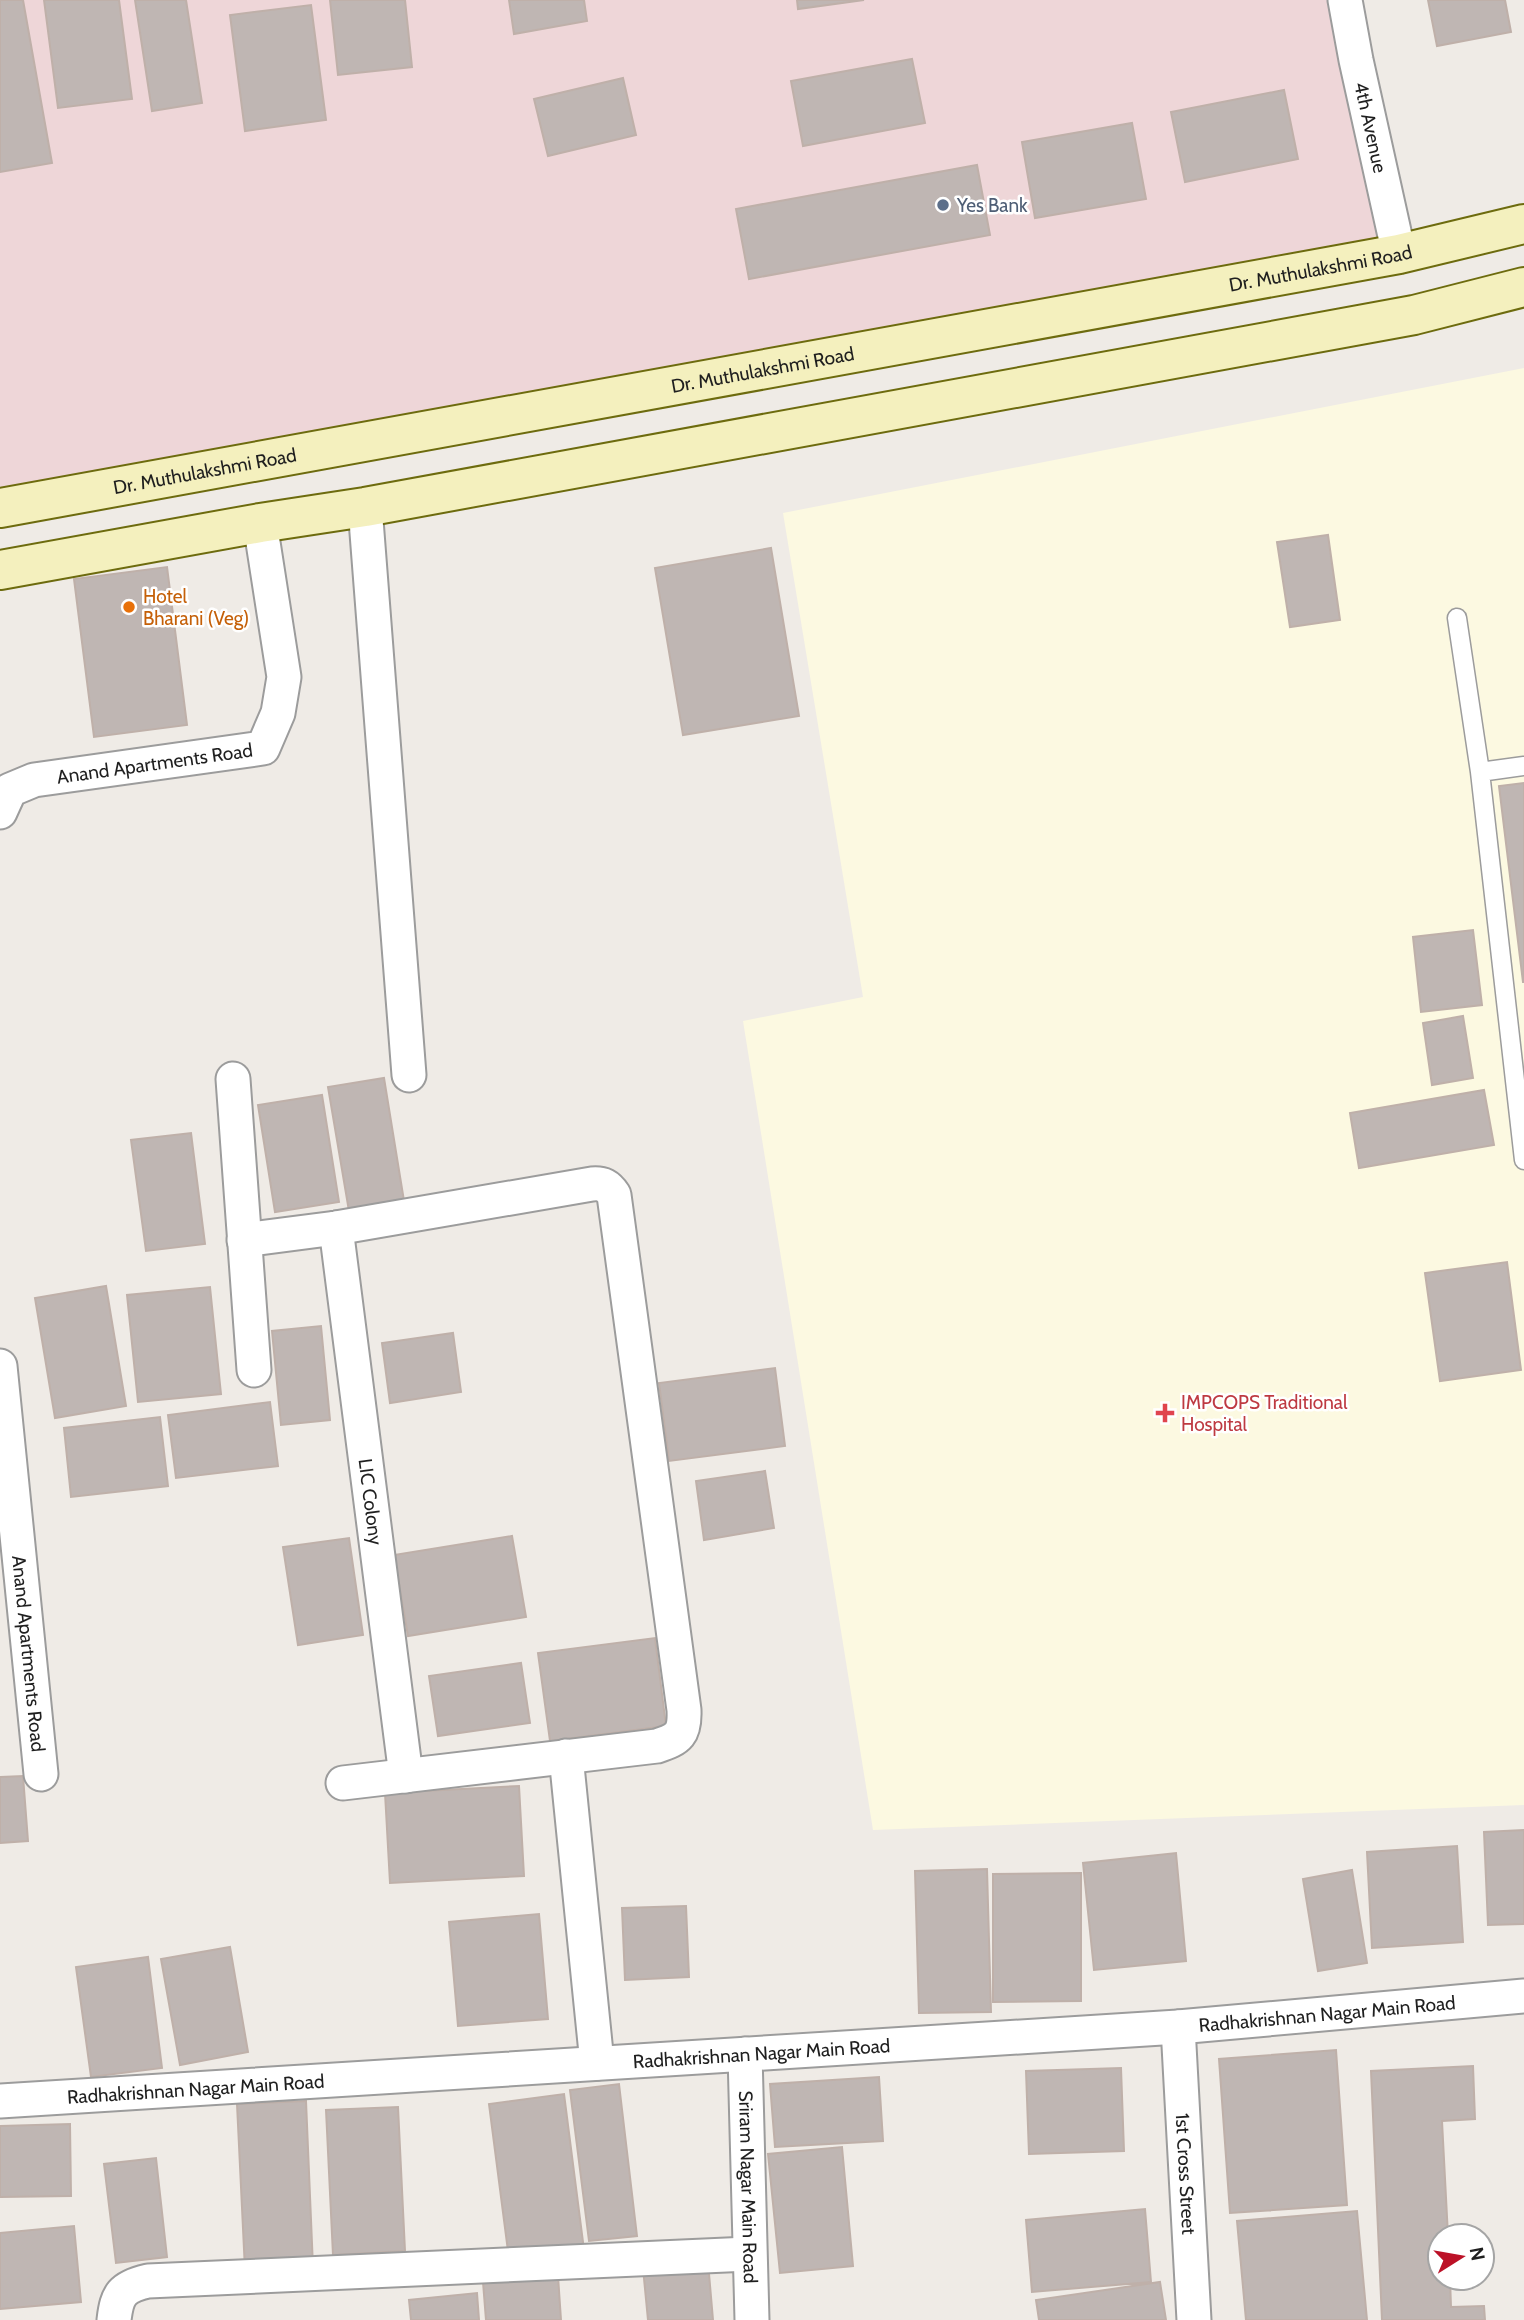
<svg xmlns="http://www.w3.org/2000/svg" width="1524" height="2320" viewBox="0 0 1524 2320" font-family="Cabin,sans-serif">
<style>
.commercial{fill:#eed6d8}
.education{fill:#fcf9e1}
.building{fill:#bfb6b3;stroke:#bfb0a9;stroke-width:2}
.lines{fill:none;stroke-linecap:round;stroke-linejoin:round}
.lane-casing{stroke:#9c9c9c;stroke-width:21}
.street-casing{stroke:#9c9c9c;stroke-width:37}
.secondary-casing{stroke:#6d6b0e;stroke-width:42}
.lane{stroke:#fff;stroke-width:18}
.street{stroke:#fff;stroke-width:33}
.secondary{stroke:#f4f0be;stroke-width:38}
.service-dot{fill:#5c6f8a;stroke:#fff;stroke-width:2.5}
.food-dot{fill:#e8710a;stroke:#fff;stroke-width:2.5}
.health-dot{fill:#e0444e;stroke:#fff;stroke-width:2.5}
.labels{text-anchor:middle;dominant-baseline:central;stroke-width:5;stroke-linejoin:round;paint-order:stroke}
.street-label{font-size:19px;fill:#1f1f1f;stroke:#fff}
.service-label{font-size:19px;fill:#4e5e75;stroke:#fff;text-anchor:start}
.food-label{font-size:19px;fill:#c56008;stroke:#fff;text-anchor:start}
.health-label{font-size:19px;fill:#be3a42;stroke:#fff;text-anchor:start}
</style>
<rect width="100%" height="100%" fill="#efebe6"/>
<!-- commercial -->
<path class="commercial" d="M0,0H1345L1399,254L0,509Z"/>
<!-- education -->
<path class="education" d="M1524,368V1805L873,1830L743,1021L863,997L783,513Z"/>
<!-- building -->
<path class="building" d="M0,0H23L52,163L0,172Z
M44,0H119L132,99L58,108Z
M135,0H186L202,103L152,111Z
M330,0H405L412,67L338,75Z
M509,0H584L587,21L514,34Z
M797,0H864L798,9Z
M1428,0H1505L1511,32L1437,46Z
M311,5L326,120L245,131L230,15Z
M912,59L925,123L803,146L791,81Z
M623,78L636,135L548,156L534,99Z
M1284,90L1298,159L1185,182L1171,112Z
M1132,123L1146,199L1035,218L1022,142Z
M977,165L990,235L749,279L736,209Z
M1328,535L1340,620L1290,627L1277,542Z
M771,548L799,716L683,735L655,568Z
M167,567L187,725L94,737L74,579Z
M1524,783V982H1523L1499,786Z
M1473,930L1482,1005L1421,1012L1413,937Z
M1463,1016L1473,1078L1432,1085L1423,1023Z
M384,1078L404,1201L349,1211L328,1087Z
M1484,1090L1494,1145L1359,1168L1350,1113Z
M322,1095L339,1202L275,1212L258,1105Z
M191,1133L205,1244L146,1251L131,1140Z
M1507,1262L1521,1370L1440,1381L1425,1273Z
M106,1286L126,1406L55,1418L35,1298Z
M210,1287L221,1394L138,1402L127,1295Z
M321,1326L330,1420L281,1425L272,1331Z
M453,1333L461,1392L390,1403L382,1343Z
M775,1368L785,1446L669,1461L659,1383Z
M270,1402L278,1466L176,1478L168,1415Z
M160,1417L168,1486L71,1497L64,1428Z
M765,1471L774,1528L704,1540L696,1481Z
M512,1536L526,1617L408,1636L394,1555Z
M349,1538L363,1635L298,1645L283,1547Z
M655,1638L666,1726L550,1741L538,1653Z
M521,1663L530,1723L438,1736L429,1676Z
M23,1776L28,1841L0,1843V1777Z
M519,1786L524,1876L390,1883L385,1793Z
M1524,1830V1924L1488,1925L1484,1832Z
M1457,1846L1463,1942L1372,1948L1367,1852Z
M1176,1853L1186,1961L1094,1970L1083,1863Z
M987,1869L991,2012L919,2013L915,1871Z
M1352,1870L1367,1963L1318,1971L1303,1879Z
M1081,1873V2001L993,2002V1874Z
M686,1906L689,1977L625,1980L622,1908Z
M539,1914L548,2019L458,2026L449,1922Z
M230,1947L248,2052L180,2065L161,1959Z
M148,1957L162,2068L91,2077L76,1967Z
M1336,2050L1347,2205L1230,2213L1219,2059Z
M1473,2066L1475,2119L1442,2121L1448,2236H1440V2278H1450L1451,2307L1484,2306L1485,2320H1382L1371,2071Z
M1121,2068L1124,2151L1029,2154L1026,2071Z
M879,2077L883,2141L775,2147L770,2084Z
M619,2084L637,2236L589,2241L570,2090Z
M564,2094L584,2250L509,2259L489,2104Z
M306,2101L313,2267L245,2270L237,2104Z
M398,2107L405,2251L333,2255L326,2110Z
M70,2124L71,2196L0,2197V2126Z
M842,2147L853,2266L780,2273L768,2154Z
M156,2158L167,2257L116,2263L104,2164Z
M1145,2209L1151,2282L1032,2292L1026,2220Z
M1357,2211L1367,2320H1246L1237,2221Z
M74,2226L81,2302L0,2309V2233Z
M708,2262L713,2320H648L643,2268Z
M558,2276L561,2320H486L483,2282Z
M1160,2282L1166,2320H1039L1036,2300Z
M477,2293L479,2320H411L409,2300Z"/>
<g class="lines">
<!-- lane casing -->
<g class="lane-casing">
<path id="lane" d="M1457,618L1480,772L1524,1160
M1480,772L1524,766"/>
</g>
<!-- street casing -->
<g class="street-casing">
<g id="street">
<path id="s1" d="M1345,0L1356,60L1399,254"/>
<path d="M365,507L409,1075"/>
<path id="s2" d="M0,812L10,790L34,780L263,748L278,713L284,677L260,523"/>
<path d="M233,1079L254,1370"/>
<path id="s3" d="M336,1228L406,1776"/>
<path d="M244,1240L336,1228L592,1184C603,1183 608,1186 614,1195L684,1710C685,1734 679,1739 657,1746L343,1783"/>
<path id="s4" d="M0,1366L41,1774"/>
<path d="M566,1756L597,2063"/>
<path id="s5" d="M1178,2027L1194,2320"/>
<path id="s6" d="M745,2054L752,2320"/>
<path id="s7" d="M0,2101L1178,2027L1524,1996"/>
<path d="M114,2320C117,2294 122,2287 148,2281L749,2254"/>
</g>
</g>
<!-- secondary casing -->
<g class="secondary-casing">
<g id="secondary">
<path id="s8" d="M0,508L1399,254L1524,224"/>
<path d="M0,570L260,523L365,507L1414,315L1524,287"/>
</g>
</g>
<!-- lane -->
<use href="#lane" class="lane"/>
<!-- street -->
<use href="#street" class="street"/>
<!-- secondary -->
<use href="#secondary" class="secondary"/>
</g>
<!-- markers -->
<circle class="service-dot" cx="943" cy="205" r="7"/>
<circle class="food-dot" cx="129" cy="607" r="7"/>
<path class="health-dot" d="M1161.5 1402.5h7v7h7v7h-7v7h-7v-7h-7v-7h7z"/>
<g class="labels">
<!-- street labels -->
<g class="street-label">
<text stroke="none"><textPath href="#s1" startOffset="130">4th Avenue</textPath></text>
<text stroke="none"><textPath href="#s8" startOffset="1342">Dr. Muthulakshmi Road</textPath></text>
<text stroke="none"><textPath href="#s8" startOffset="775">Dr. Muthulakshmi Road</textPath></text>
<text stroke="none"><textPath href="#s8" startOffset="208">Dr. Muthulakshmi Road</textPath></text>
<text stroke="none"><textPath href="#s2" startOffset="172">Anand Apartments Road</textPath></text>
<text stroke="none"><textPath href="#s3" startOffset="276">LIC Colony</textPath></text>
<text stroke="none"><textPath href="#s4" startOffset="289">Anand Apartments Road</textPath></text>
<text stroke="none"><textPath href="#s7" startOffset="1330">Radhakrishnan Nagar Main Road</textPath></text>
<text stroke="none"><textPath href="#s7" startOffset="763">Radhakrishnan Nagar Main Road</textPath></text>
<text stroke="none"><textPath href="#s7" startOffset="196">Radhakrishnan Nagar Main Road</textPath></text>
<text stroke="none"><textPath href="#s5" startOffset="147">1st Cross Street</textPath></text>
<text stroke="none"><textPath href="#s6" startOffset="133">Sriram Nagar Main Road</textPath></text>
</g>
<!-- service labels -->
<g class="service-label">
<text x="957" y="205">Yes Bank</text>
</g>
<!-- food labels -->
<g class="food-label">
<text x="143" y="596">Hotel<tspan x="143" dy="22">Bharani (Veg)</tspan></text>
</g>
<!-- health labels -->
<g class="health-label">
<text x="1181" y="1402">IMPCOPS Traditional<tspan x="1181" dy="22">Hospital</tspan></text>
</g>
</g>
<!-- north arrow -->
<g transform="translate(1461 2257) rotate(79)"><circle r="33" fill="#ffffff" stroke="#a5a5a5" stroke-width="2"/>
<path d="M0-5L12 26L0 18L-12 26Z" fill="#bc1127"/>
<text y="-10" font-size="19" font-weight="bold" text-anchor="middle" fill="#1f1f1f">N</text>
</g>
</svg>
